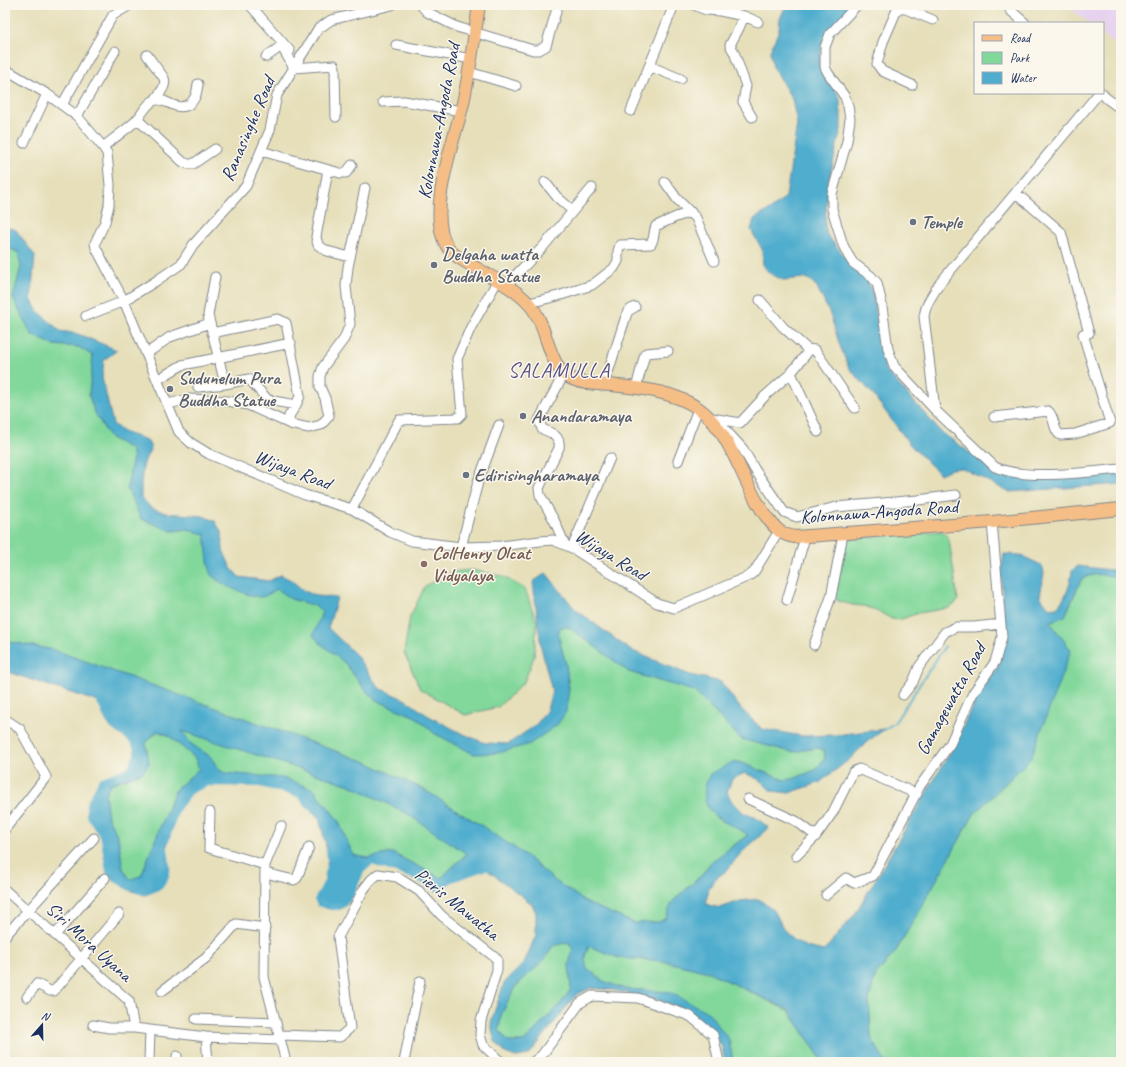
<svg xmlns="http://www.w3.org/2000/svg" width="1126" height="1067" viewBox="0 0 1126 1067" font-family="Caveat,sans-serif">
<style>
.built{fill:#e6d2f0}
.green{fill:#82d89b;stroke:#4e847c}
.water{fill:#50adce;stroke:#366e96;fill-rule:evenodd}
.lines{fill:none;stroke-linecap:round;stroke-linejoin:round}
.stream{stroke:#50adce;stroke-width:2}
.minor-casing{stroke:#80878c;stroke-width:11}
.major-casing{stroke:#80878c;stroke-width:14}
.minor{stroke:#fff;stroke-width:9}
.major{stroke:#f6be87;stroke-width:12}
.worship-dot{fill:#6b7280;stroke:#fbf7ec;stroke-width:1.5}
.education-dot{fill:#8d6e63;stroke:#fbf7ec;stroke-width:1.5}
.labels{text-anchor:middle;dominant-baseline:central;stroke-width:3;stroke-linejoin:round;paint-order:stroke}
.street-label{font-size:19px;fill:#1b2f5e;stroke:#fbf7ec}
.worship-label{font-size:19px;font-weight:bold;fill:#5b616d;stroke:#fbf7ec;text-anchor:start}
.education-label{font-size:19px;font-weight:bold;fill:#785e54;stroke:#fbf7ec;text-anchor:start}
.quarter-label{font-size:21px;letter-spacing:1px;fill:#575182;stroke:#fbf7ec}
</style>
<rect width="100%" height="100%" fill="#fbf7ec"/>
<filter id="ink" filterUnits="userSpaceOnUse"><feTurbulence type="fractalNoise" baseFrequency=".025" numOctaves="2"/><feDisplacementMap in="SourceGraphic" scale="8" xChannelSelector="R" yChannelSelector="G"/><feConvolveMatrix kernelMatrix="1 2 1 2 8 2 1 2 1" color-interpolation-filters="sRGB"/></filter>
<filter id="wash" filterUnits="userSpaceOnUse"><feTurbulence type="fractalNoise" baseFrequency=".012" numOctaves="4" result="noise"/><feDisplacementMap in="SourceGraphic" scale="16" xChannelSelector="R" yChannelSelector="G"/><feGaussianBlur stdDeviation="0.9" result="paint"/><feColorMatrix in="noise" values="0 0 0 0 0 0 0 0 0 0 0 0 0 0 0 0 0 1.4 0 .05"/><feComposite in="paint" operator="in"/></filter>
<g filter="url(#wash)">
<rect width="100%" height="100%" fill="#e6dfba"/>
<!-- built -->
<path class="built" d="M1066,5H1114L1121,11V49L1103,35V23H1089Z"/>
<!-- green -->
<path class="green" d="M10,249L18,252L21,267L13,298L54,345L79,347L93,356L89,396L94,411L109,437L131,449L133,457L127,488L172,531L189,529L205,535L210,567L262,597L277,589L291,599L316,606L322,612L319,642L345,663L365,690L378,701L416,717L434,733L474,754L530,744L569,689L566,665L558,634L560,627H569L629,672L694,691L741,739L792,752L817,748L824,750L825,758L815,770L793,779L784,780L739,762L731,763L716,818L749,834L711,862L702,875L672,902L666,918L659,922L634,923L589,904L555,881L525,855L482,826L423,789L366,762L54,650L5,641V250Z
M942,531L946,534L949,540L958,600L954,605L949,608L918,613L899,620L892,619L876,610L864,606L853,605L838,601L835,597L846,541L848,539Z
M472,570L502,576L525,589L537,623L534,657L524,682L498,707L465,715L420,689L404,652L410,617L425,586L450,572Z
M1097,574L1121,578V1062H885L871,1037L869,999L875,976L896,951L974,814L1031,758L1049,622L1065,616L1081,580L1086,577Z
M181,730L350,785L406,813L467,853L441,878L392,853L368,858L353,855L338,820L313,789L225,773L218,769L211,757L191,744Z
M158,731L168,735L195,758L199,769L175,790L141,876L130,880L123,869L118,837L108,818L105,794L110,784L143,772L149,763L146,743Z
M568,942L573,949L569,965L571,989L562,1002L524,1042H508L499,1030L501,1015L515,987L544,960L553,946Z
M589,946L619,958L663,961L709,972L789,1011L823,1062H733L729,1040L670,992L625,989L603,981L586,967L585,956Z"/>
<!-- water -->
<path class="water" d="M786,5H854L823,39L819,65L823,77L834,88L840,98V107L841,112V129L828,184L825,224L827,235L847,259L867,280L872,291L885,369L940,431L994,470L1007,477L1053,476L1121,471V484L1009,492L962,468L951,469L940,474L911,446L871,392L849,368L840,346L830,314L817,287L810,280L805,278L783,280L769,273L763,265L762,249L751,230L754,219L773,208L786,197L797,124L792,99L773,67L770,51L779,30L780,19Z
M5,227L16,230L35,256L31,299L37,310L60,331L78,334L117,350L104,360L102,378L113,424L123,432L147,440L151,448C141,464 141,479 141,497L151,508L167,513L203,516L215,521L222,533L223,550L231,568L239,577L269,581L281,575L291,580L304,591L317,596L337,598L328,628L356,655L379,688L406,700L427,715L461,733L485,743L508,744L536,725L547,710L552,691L541,647L533,582L546,573L575,609L630,650L690,675L721,682L741,709L762,729L802,736L836,735L885,729L868,741L850,759L819,783L789,793L771,791L760,780L745,773L732,779L727,792L732,802L744,813L758,819L769,828L741,853L727,870L714,880L709,888L706,901L708,905L720,908L740,901L759,899L775,912L784,930L794,939L806,947L824,951L855,914L957,741L969,713L987,681L998,667L1003,649L1004,625L1001,572L1004,554L1020,555L1041,565L1044,573L1040,596L1049,608L1057,607C1067,597 1070,585 1072,571L1078,566L1118,571L1121,570V578C1107,576 1094,570 1081,580L1065,616L1050,622L1071,650L1031,758L974,814L896,951L875,976L869,999L871,1037L885,1062H823L789,1010L709,972L663,961L619,958L589,946L585,956L586,967L603,981L625,989L670,992L709,1013L729,1040L733,1062H725L722,1047L710,1027L684,1009L655,999L613,990L590,988L576,995L529,1055L516,1057L505,1053L494,1040L491,1022L504,983L524,963L536,935V913L532,904L486,869L452,881L437,892L416,879L372,864C369,867 365,869 363,872C353,888 354,911 330,909C324,908 318,905 315,900L325,881L328,858L325,841L319,818L298,796L260,786L208,785L192,792L178,810L167,845L169,874L164,884L155,891L145,895L129,890L115,881L107,872L102,839L87,815V804L100,779L128,768C130,764 134,758 135,754C137,741 120,736 113,729C105,722 102,712 98,702L5,671V641L54,650L366,762L423,789L482,826L525,855L555,881L589,904L634,923L659,922L666,918L672,902L702,875L711,862L748,835C730,822 701,818 705,789C705,784 708,779 710,774L731,763L739,762L784,780L793,779L815,770L825,758L824,750L817,748L792,752L741,739L694,691L629,672L569,627H560L558,634L566,665L569,689L566,712L557,725L530,744L498,753L474,754L434,733L416,717L378,701L365,690L345,663L319,642L313,635L322,612L316,606L291,599L277,589C272,592 266,597 260,597C251,597 216,583 212,575C207,566 207,546 205,535L189,529L172,531L141,519L127,488L133,457L131,449L109,437L94,411L89,395L93,356L79,347L54,345L32,335L13,298L21,267L18,252L10,249L5,250ZM157,731L168,735L195,758L199,769L175,790L141,876L130,879L123,869L118,837L108,818L105,794L110,784L143,772L149,763L146,743ZM182,731L350,785L406,813L467,854L441,878L392,853L368,858L353,855L338,820L313,789L283,778L225,773L218,769L211,757L191,744ZM569,942L573,949L569,965L571,989L562,1002L524,1042H508L499,1030L501,1015L515,987L544,960L553,946Z"/>
<g class="lines">
<!-- stream -->
<path class="stream" d="M98,702L108,723
M110,726C117,734 137,740 135,754C134,758 130,764 128,768L100,779L87,804V815L102,839L107,872L115,881L131,890
M884,730L895,722L945,646
M168,841L178,810L192,792L208,785L260,786L298,796L313,812
M327,849L328,860
M439,890L452,881L486,869
M137,892C150,897 166,888 169,873C170,866 168,856 167,848
M349,901L352,897L363,872L372,864L416,879L435,890
M325,907L318,905L315,900L325,881L327,865
M330,909H340L346,905"/>
</g>
</g>
<g filter="url(#ink)">
<g class="lines">
<!-- minor casing -->
<g class="minor-casing">
<path id="minor" d="M250,5L290,51
M421,5L427,12L457,27L533,50H539L546,46L558,5
M694,5L706,10L720,11L744,16L758,22
M857,5L830,34L825,47V67L828,73L845,97L848,106L850,119L847,141L832,194V209L843,245L848,255L853,263L871,276L877,283L881,300L888,349L894,366L935,410L995,467C1026,481 1087,472 1121,469
M899,5L883,42L877,64L882,71L912,85
M1010,5V10L1025,23
M898,6L933,20
M744,16L739,28L730,45L734,52L746,86L743,102L752,117
M396,45L471,59
M147,55L164,78C167,87 159,93 155,100
M266,57L280,47L283,49L294,68L334,65L335,68L336,117
M649,66L681,79
M5,69L47,94L77,116L103,147L107,153L110,185L109,205L105,222L95,243L96,248L124,301L179,432L191,443L209,454L305,495L352,509L390,532L412,541L461,547L501,546L540,541L553,540L572,548L657,603L674,608L749,576L754,572L779,531
M469,72L516,86
M1102,93L1106,98L1121,109
M383,102L404,101L461,111
M62,105L113,15L130,5
M631,111L674,5
M77,116L115,51
M137,119L183,162L188,164H193L215,149
M24,143L47,94
M103,147C114,138 126,130 137,120C142,114 146,105 153,101C164,95 174,112 188,105C196,100 197,92 198,84
M261,151L340,173H346L352,165
M328,170L316,237L318,245L327,251L350,257
M545,182L557,197L573,211
M665,182L677,199L696,218L714,261
M215,277L208,315L225,384
M506,285L543,247L592,188
M529,303L558,296L592,285L614,268L618,261V251L620,245L651,244C655,238 653,232 656,226L676,217L691,212
M86,316L124,301L156,281L181,264L193,245L246,186L270,130L277,95L318,29L331,20L392,5
M807,349L815,350L855,408
M146,354L170,337L210,323
M791,373L818,432
M564,374L539,420L542,429C552,433 561,436 559,448L539,488L540,495L555,522L565,545
M157,380L182,365L291,343
M604,385L626,316L628,311L635,307
M198,387L225,384L249,379L268,400L296,405L300,396L286,323L278,319L212,333
M636,388L645,354L646,353L668,351
M168,404L189,399L228,401L248,405L290,424L309,428L321,425L329,416L325,398L320,387V376L323,367L344,339L350,324L346,286L348,267L365,188
M935,410L924,316C926,303 933,294 940,283L1099,93
M994,417L1048,411C1056,418 1052,429 1060,435L1075,434L1110,423L1083,334L1089,333L1061,232L1016,193
M712,418L740,423L765,396L791,373L807,353V349L804,346L783,327L760,300
M290,424L289,416L296,405
M720,424L743,449L755,470L784,512L797,517L836,507L918,500L956,495
M678,461L698,409
M352,509L399,420L458,418L462,414L457,359L471,327L498,280
M461,547L478,482L499,425
M572,548L610,458
M787,600L805,537
M814,645L831,597L843,534
M903,695L913,682L919,667L945,632L956,627H974L1001,624
M5,719L20,729L46,777L5,829
M748,799L796,821L816,836
M210,812L209,848L265,865
M281,826L265,865L264,977L286,1062
M796,856L816,836L833,812L853,772L859,769L917,794
M265,873L294,880L297,878L309,847
M5,890L129,1001L134,1028
M826,895L846,878L854,883L873,876L920,786L950,744L973,693L995,662L1002,637L992,522
M55,935L105,878
M5,936L94,838
M162,991L206,958L236,924L265,928
M27,997L37,984L50,991H54L119,914
M196,1019L275,1022
M93,1025L109,1028H134L206,1037L280,1040
M280,1035L340,1037L350,1028L338,937L364,889L371,880L378,874L397,877L419,891L442,916L497,959V970L481,1021L480,1035L483,1045L501,1062
M206,1037L208,1062
M149,1062L150,1030
M177,1062V1056
M404,1062L420,981
M533,1062L542,1055L580,1003L592,996L638,998L690,1016L713,1035L719,1062"/>
</g>
<!-- major casing -->
<g class="major-casing">
<path id="major" d="M479,5C474,38 470,71 463,103C455,139 424,217 449,249C456,258 467,262 476,268C495,279 516,289 530,305C548,325 547,366 570,378C582,384 597,384 610,385C640,388 672,391 698,408C736,434 744,498 778,530C783,534 789,536 795,537L992,522L1121,509"/>
</g>
<!-- minor -->
<use href="#minor" class="minor"/>
<!-- major -->
<use href="#major" class="major"/>
</g>
</g>
<!-- markers -->
<g class="worship-dot">
<circle cx="913" cy="222" r="4"/>
<circle cx="434" cy="265" r="4"/>
<circle cx="170" cy="389" r="4"/>
<circle cx="523" cy="416" r="4"/>
<circle cx="466" cy="475" r="4"/>
</g>
<circle class="education-dot" cx="424" cy="564" r="4"/>
<g class="labels">
<!-- street labels -->
<g class="street-label">
<text transform="translate(439 121) rotate(-79)">Kolonnawa-Angoda Road</text>
<text transform="translate(248 129) rotate(-67)">Ranasinghe Road</text>
<text transform="translate(293 470) rotate(21)">Wijaya Road</text>
<text transform="translate(879 512) rotate(-4)">Kolonnawa-Angoda Road</text>
<text transform="translate(611 555) rotate(32)">Wijaya Road</text>
<text transform="translate(951 699) rotate(-61)">Gamagewatta Road</text>
<text transform="translate(457 904) rotate(39)">Pieris Mawatha</text>
<text transform="translate(89 942) rotate(42)">Siri Mora Uyana</text>
</g>
<!-- worship labels -->
<g class="worship-label">
<text x="921" y="222">Temple</text>
<text x="442" y="254">Delgaha watta<tspan x="442" dy="22">Buddha Statue</tspan></text>
<text x="178" y="378">Sudunelum Pura<tspan x="178" dy="22">Buddha Statue</tspan></text>
<text x="531" y="416">Anandaramaya</text>
<text x="474" y="475">Edirisingharamaya</text>
</g>
<!-- education labels -->
<g class="education-label">
<text x="432" y="553">ColHenry Olcat<tspan x="432" dy="22">Vidyalaya</tspan></text>
</g>
<!-- quarter labels -->
<g class="quarter-label">
<text x="559" y="370">SALAMULLA</text>
</g>
</g>
<!-- margin -->
<rect width="1126" height="1067" fill="none" stroke="#fbf7ec" stroke-width="20"/>
<!-- legend -->
<rect x="974" y="22" width="130" height="72" fill="#fbf7ec" stroke="#a1a7b3"/>
<rect x="982" y="35" width="20" height="6" fill="#f6be87" stroke="#a1a7b3"/>
<text x="1010" y="42" font-size="12" fill="#1b2f5e">Road</text>
<rect x="982" y="52" width="20" height="12" fill="#82d89b" stroke="#a1a7b3"/>
<text x="1010" y="62" font-size="12" fill="#1b2f5e">Park</text>
<rect x="982" y="72" width="20" height="12" fill="#50adce" stroke="#a1a7b3"/>
<text x="1010" y="82" font-size="12" fill="#1b2f5e">Water</text>
<!-- north arrow -->
<g transform="translate(42 1025) rotate(20)" stroke="#fbf7ec" stroke-width="3" paint-order="stroke">
<path d="M0-3L7 15L0 10L-7 15Z" fill="#1b2f5e"/>
<text y="-6" font-size="11" font-weight="bold" text-anchor="middle" fill="#1b2f5e">N</text>
</g>
</svg>
